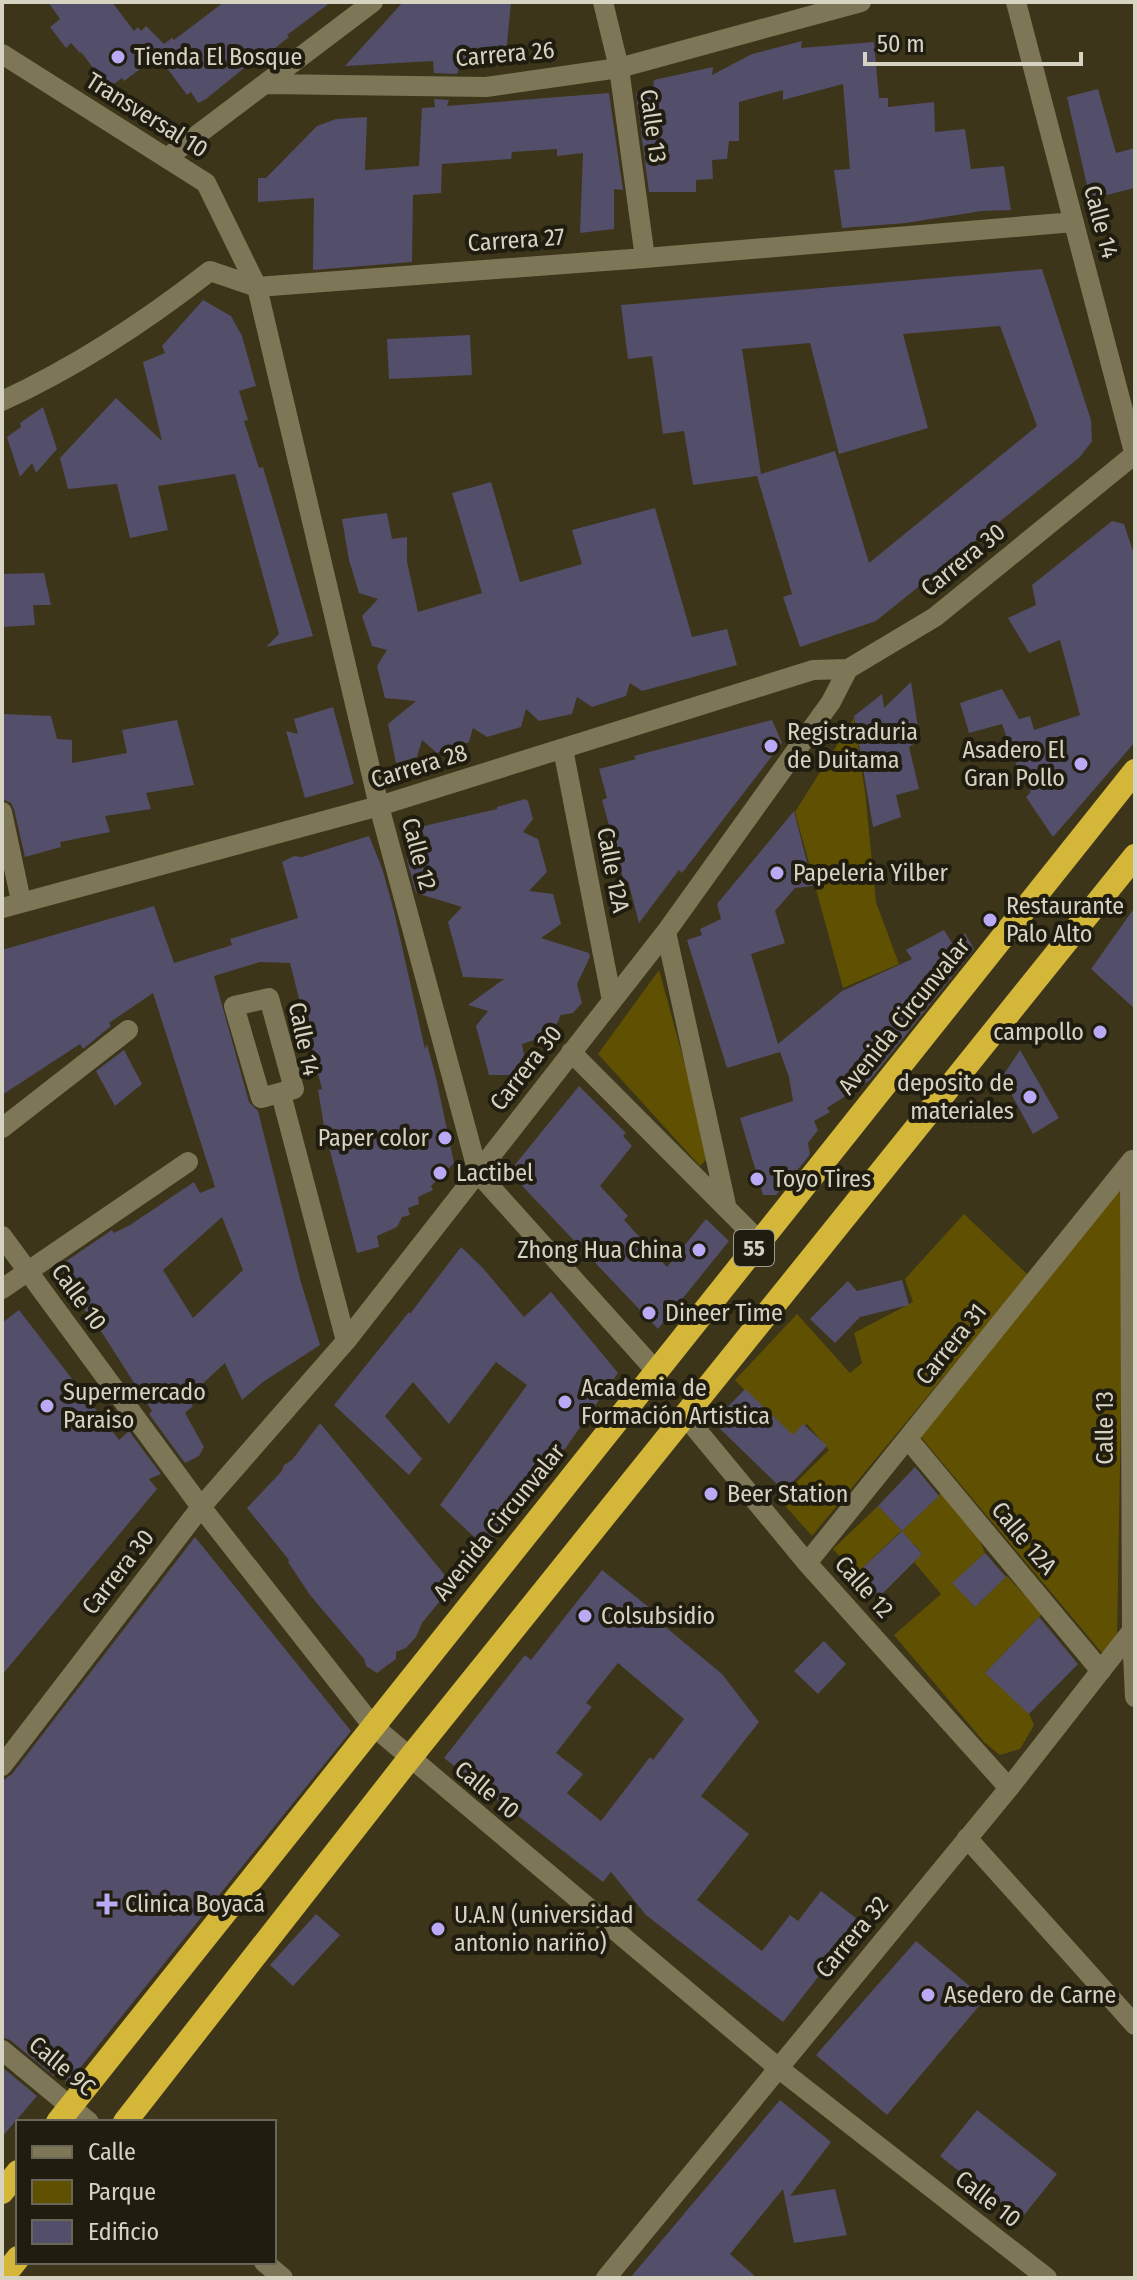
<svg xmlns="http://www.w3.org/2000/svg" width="1137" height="2280" viewBox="0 0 1137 2280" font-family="'Fira Sans Condensed',sans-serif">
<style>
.green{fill:#605002}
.building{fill:#534e69;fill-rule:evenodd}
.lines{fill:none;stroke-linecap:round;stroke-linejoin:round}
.street{stroke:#7d7657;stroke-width:20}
.highway{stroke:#d4b738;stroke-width:24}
.poi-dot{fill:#baaaf6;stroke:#201d10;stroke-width:3}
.labels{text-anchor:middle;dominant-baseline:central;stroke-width:8;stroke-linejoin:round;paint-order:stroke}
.shield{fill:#201d10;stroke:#a09c8d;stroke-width:2}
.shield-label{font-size:22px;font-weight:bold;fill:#d7d3c2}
.street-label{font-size:24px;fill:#d7d3c2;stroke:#201d10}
.poi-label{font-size:24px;fill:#d7d3c2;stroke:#201d10;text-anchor:start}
</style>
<rect width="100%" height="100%" fill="#3c3519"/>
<!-- green -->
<path class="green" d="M854,718L865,792L876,902L899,964L843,988L795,812Z
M659,970L710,1156L700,1166L598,1054Z
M1125,1176L1117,1640L1102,1653L919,1435Z
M964,1214L1028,1275L812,1536L779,1499L829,1450L807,1424L791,1439L735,1380L797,1314L850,1373L862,1363L854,1333L913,1302L905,1279Z
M943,1491L977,1534L985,1553L953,1583L975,1607L1007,1576L1042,1614L986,1672L1029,1714L1034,1725L1020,1749L1000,1755L984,1742L894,1635L941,1594L914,1562L922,1553L901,1531L856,1574L833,1549L878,1506L902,1531Z"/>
<!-- building -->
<path class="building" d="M48,2H112L134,31L138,27L141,31L146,26L164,44L172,38L174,40L224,2H331L287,35L289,37L270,52L256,63L254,60L206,99L198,103L191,92L187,95L158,56L124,81L122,78L111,86L106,79L103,81L81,52L80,53L71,43L66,48L50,27L60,19Z
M403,2H511L506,54L480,55L460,65L457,74L434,73L433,61L345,66Z
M802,41L801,48L874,42L879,98H888V107L934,102L935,132L965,129L971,169L1004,166L1011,210L982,211L906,223L842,228L834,170L850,169L843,84L783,100V90L739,102V141H729L727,159L712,160L713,179L696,180V192H649L636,93L652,98L654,80L713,67L712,75L752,54Z
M1098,89L1116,153L1135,148V188L1090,199L1067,97Z
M609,93L623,190L614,189V229L580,233L583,153L557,156V149L512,152L511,159L442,164L441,193L413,195L412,262L313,270L314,198L258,202V178H266L317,126L336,119L367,117L365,170L419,166L422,108L435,107L434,99L449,100L447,106Z
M1042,269L1091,420L1092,441L1080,457L876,621L800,647L783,597L792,594L757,476L693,485L684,431L663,434L652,356L628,359L621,305ZM1000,326L1037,426L869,563L835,451L761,474L742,349L810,343L839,454L928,428L903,334Z
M203,300L231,316L242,336L256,386L239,391L248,420L244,421L259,468L263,467L313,636L266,647L279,634L235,474L158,486L168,530L130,538L117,484L68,489L60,458L116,398L162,441L143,362L165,353L162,346Z
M470,335L472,375L389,379L387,339Z
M43,407L57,449L36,473L32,463L20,477L7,437L21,427L20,423Z
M491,482L520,582L582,564L572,530L655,508L692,637L727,629L737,665L642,691L630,683L626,696L592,707L577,697L572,714L539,721L526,709L521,727L487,737L473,728L469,742L437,753L422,740L417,757L396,763L388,724L416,701L385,698L377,666L387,650L372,646L362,616L378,599L359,593L349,560L342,519L387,513L392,539L407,537V562L418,612L482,593L452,493Z
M1112,521L1124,524L1135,557V742L1053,837L1026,797L1031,792L1020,776L1002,724L969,733L960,703L1002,689L1019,719L1030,716L1034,730L1080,715L1060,640L1029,653L1008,618L1036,605L1032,585Z
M44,573L51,605H33L35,625L2,627V574Z
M911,682L920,740L909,747L919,789L896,795L901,817L873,827L854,716L882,694L884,708Z
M333,707L354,784L305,798L286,731L298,734L294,719Z
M2,714L51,716L57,739L72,740V763L127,753L122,730L177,720L194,785L146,793L151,809L105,816L110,832L60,842L61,847L25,857L14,809L11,803L2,799Z
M772,720L782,743L682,873L679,870L639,923L628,881L625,886L607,818L602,800L607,798L599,769L636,759L634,756Z
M525,799L528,801L533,819L523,832L538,839L547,872L529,891L553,894L561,924L541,938L589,953L590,957L577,984L582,1003L573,1013L561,1015L551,1035L522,1044L524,1055L512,1075H489L476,1026L488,1011L468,1005L504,979L463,977L448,922L462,907L416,893L407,860L427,845L422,829L424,826L497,809V807Z
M794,811L813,886L795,888L775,911L785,943L751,954L778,1044L842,991L912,959L906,950L944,930L954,946L965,933L974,949L870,1080L827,1108L830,1112L814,1121L818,1130L808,1143L810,1154L805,1161L776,1195H763L740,1118L793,1101L789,1077L780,1052L727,1068L687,940L702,935L700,929L721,919L717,904Z
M369,836L382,868L394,911L425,1049L427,1044L437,1082L454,1163L431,1186L433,1190L418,1197L419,1204L408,1208L410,1215L402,1217L397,1227L377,1236L379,1247L357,1253L325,1132L318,1090L322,1089L290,963L260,962L214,976L249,1102L258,1111L300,1279L320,1345L263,1382L242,1400L225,1363L187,1398L193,1406L185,1413L204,1447L199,1456L185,1463L149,1414L152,1411L99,1328L97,1329L78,1300L80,1299L59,1266L112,1230L114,1233L130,1225L194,1182L200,1193L215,1187L153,993L109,1023L111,1026L83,1049L80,1044L2,1095V950L154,906L174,963L232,945L230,939L298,918L282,862L294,856L302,857ZM222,1217L243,1270L193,1318L163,1270Z
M1135,907V1009L1091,969Z
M124,1050L142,1084L115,1106L96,1071Z
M1020,1050L1059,1118L1033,1134L1002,1077Z
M579,1086L626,1133L623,1136L632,1146L600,1186L628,1216L624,1220L667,1267L706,1219L729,1241L658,1329L509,1172Z
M461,1247L482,1267L524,1317L551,1292L618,1373L567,1446L555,1460L553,1458L486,1548L440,1505L527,1385L496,1362L449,1424L413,1382L385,1416L422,1459L409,1475L334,1405L409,1312L410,1314Z
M902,1280L909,1305L860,1317L835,1343L810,1319L848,1281L857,1291Z
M19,1310L119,1440L129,1431L161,1474L149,1479L157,1489L2,1675V1323Z
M745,1389L793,1435L803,1424L827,1446L784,1491L713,1422Z
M320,1423L453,1585L422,1623L416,1637L406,1648L396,1652V1659L377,1673L366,1666L364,1659L310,1595L288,1562L289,1560L247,1508L281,1472L284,1465L292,1460Z
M915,1467L939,1496L902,1531L878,1506Z
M902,1531L922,1554L878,1598L856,1574Z
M195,1537L351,1731L68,2083L57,2073L54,2076L10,2040L2,2037V1781L12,1774Z
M985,1553L1006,1577L975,1607L952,1583Z
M602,1570L665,1620L662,1624L722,1674L759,1722L701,1796L749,1834L697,1900L762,1951L790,1915L798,1921L821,1891L861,1922L783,2022L646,1915L611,1872L603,1882L444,1758L525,1655L531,1660ZM618,1663L684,1719L653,1760L650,1757L601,1821L567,1793L583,1774L556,1753L592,1707L586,1703Z
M1039,1617L1078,1664L1029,1714L985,1673Z
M824,1641L846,1664L818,1694L794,1671Z
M316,1914L340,1935L293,1986L270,1965Z
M916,1941L985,1999L887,2115L816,2055Z
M2,2067L37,2096L2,2137Z
M780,2100L831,2142L790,2196L835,2189L847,2235L794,2243L783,2189L730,2254L757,2278H630Z
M977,2110L1057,2174L1020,2220L940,2156Z"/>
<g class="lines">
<!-- street -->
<path class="street" d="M603,2L619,68L645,258
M1016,2L1135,456
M2,54L206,183L257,287L379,806L478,1173L656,1371
M267,84L486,87L619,68L861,2
M168,157L373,2
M2,401C76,367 146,321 210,271L257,287L645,258L1074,222
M563,749L612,1001
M2,812L21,901
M2,908L379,806L813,670L848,669
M666,932L726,1205
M269,998L294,1089L261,1098L234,1006Z
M571,1052L759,1241
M281,1094L346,1341
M2,1128L128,1030
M1135,1160L1130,1183L1132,1632L1135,1697
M2,1236L201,1507L372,1725L777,2067L1047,2278
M2,1289L188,1162
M686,1417L807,1563L1009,1788
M908,1439L1101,1671
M807,1563L1132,1160
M2,1766L201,1507L346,1341L666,932L831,702L848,669L935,617L1135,454
M967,1838L1135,2025
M2,2050L89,2122
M264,2262L283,2278
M606,2278L1009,1788L1135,1627"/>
<!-- highway -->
<path class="highway" d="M58,2122L1135,771
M125,2122L409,1759L1135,856
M2,2192L18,2172
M2,2278L18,2258"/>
</g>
<!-- markers -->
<g class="poi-dot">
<circle cx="118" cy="57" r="8"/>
<circle cx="771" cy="746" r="8"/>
<circle cx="1081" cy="764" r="8"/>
<circle cx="777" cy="873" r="8"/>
<circle cx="990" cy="920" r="8"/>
<circle cx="1100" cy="1032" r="8"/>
<circle cx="1030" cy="1097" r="8"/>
<circle cx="445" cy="1138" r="8"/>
<circle cx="440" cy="1173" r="8"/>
<circle cx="757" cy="1179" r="8"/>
<circle cx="699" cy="1250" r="8"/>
<circle cx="649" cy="1313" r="8"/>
<circle cx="565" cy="1402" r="8"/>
<circle cx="47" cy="1406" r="8"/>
<circle cx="711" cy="1494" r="8"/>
<circle cx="585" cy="1616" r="8"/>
<path d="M103 1892h8v8h8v8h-8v8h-8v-8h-8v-8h8z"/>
<circle cx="438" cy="1929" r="8"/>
<circle cx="928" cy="1995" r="8"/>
</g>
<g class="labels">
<!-- shield labels -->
<rect class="shield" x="734" y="1230" width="40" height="36" rx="6"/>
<g class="shield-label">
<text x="754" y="1248">55</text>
</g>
<!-- street labels -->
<g class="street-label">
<text transform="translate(505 54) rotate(-5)">Carrera 26</text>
<text transform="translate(147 115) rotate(32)">Transversal 10</text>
<text transform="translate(653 126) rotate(82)">Calle 13</text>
<text transform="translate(1101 222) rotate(75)">Calle 14</text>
<text transform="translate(516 240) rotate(-4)">Carrera 27</text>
<text transform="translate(963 560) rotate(-39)">Carrera 30</text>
<text transform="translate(419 766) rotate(-17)">Carrera 28</text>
<text transform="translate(419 854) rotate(75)">Calle 12</text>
<text transform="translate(613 870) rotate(79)">Calle 12A</text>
<text transform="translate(904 1016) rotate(-51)">Avenida Circunvalar</text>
<text transform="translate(304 1039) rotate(78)">Calle 14</text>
<text transform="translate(526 1068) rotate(-52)">Carrera 30</text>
<text transform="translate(79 1297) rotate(54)">Calle 10</text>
<text transform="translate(951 1344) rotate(-51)">Carrera 31</text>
<text transform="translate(1105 1428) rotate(-90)">Calle 13</text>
<text transform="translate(499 1522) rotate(-51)">Avenida Circunvalar</text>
<text transform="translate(1024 1538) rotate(50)">Calle 12A</text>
<text transform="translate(118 1572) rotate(-52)">Carrera 30</text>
<text transform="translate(864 1587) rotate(48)">Calle 12</text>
<text transform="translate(487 1790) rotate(40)">Calle 10</text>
<text transform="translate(852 1937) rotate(-50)">Carrera 32</text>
<text transform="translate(62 2066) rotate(40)">Calle 9C</text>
<text transform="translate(988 2199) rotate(38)">Calle 10</text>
</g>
<!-- poi labels -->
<g class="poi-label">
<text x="134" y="57">Tienda El Bosque</text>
<text x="787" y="732">Registraduria<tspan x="787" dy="28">de Duitama</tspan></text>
<text x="1065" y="750" text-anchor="end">Asadero El<tspan x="1065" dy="28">Gran Pollo</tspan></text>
<text x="793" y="873">Papeleria Yilber</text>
<text x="1006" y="906">Restaurante<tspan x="1006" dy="28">Palo Alto</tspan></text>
<text x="1084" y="1032" text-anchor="end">campollo</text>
<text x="1014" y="1083" text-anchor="end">deposito de<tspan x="1014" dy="28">materiales</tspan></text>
<text x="429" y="1138" text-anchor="end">Paper color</text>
<text x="456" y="1173">Lactibel</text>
<text x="773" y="1179">Toyo Tires</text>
<text x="683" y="1250" text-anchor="end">Zhong Hua China</text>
<text x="665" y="1313">Dineer Time</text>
<text x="581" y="1388">Academia de<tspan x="581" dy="28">Formación Artistica</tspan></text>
<text x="63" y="1392">Supermercado<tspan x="63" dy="28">Paraiso</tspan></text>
<text x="727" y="1494">Beer Station</text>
<text x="601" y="1616">Colsubsidio</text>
<text x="125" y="1904">Clinica Boyacá</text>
<text x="454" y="1915">U.A.N (universidad<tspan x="454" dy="28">antonio nariño)</tspan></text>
<text x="944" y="1995">Asedero de Carne</text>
</g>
</g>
<!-- border -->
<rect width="1137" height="2280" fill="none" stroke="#d7d3c2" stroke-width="8"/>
<!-- legend -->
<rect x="16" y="2120" width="260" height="144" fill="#201d10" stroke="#696657" stroke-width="2"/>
<rect x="32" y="2146" width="40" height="12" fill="#7d7657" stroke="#696657" stroke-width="2"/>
<text x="88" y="2160" font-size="24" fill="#d7d3c2">Calle</text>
<rect x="32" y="2180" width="40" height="24" fill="#605002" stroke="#696657" stroke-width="2"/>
<text x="88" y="2200" font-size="24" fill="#d7d3c2">Parque</text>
<rect x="32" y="2220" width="40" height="24" fill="#534e69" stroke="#696657" stroke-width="2"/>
<text x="88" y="2240" font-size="24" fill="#d7d3c2">Edificio</text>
<!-- scale -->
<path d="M865 52v12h216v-12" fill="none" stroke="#d7d3c2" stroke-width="4"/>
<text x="877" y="52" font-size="24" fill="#d7d3c2" stroke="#201d10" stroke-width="6" paint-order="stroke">50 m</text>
</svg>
